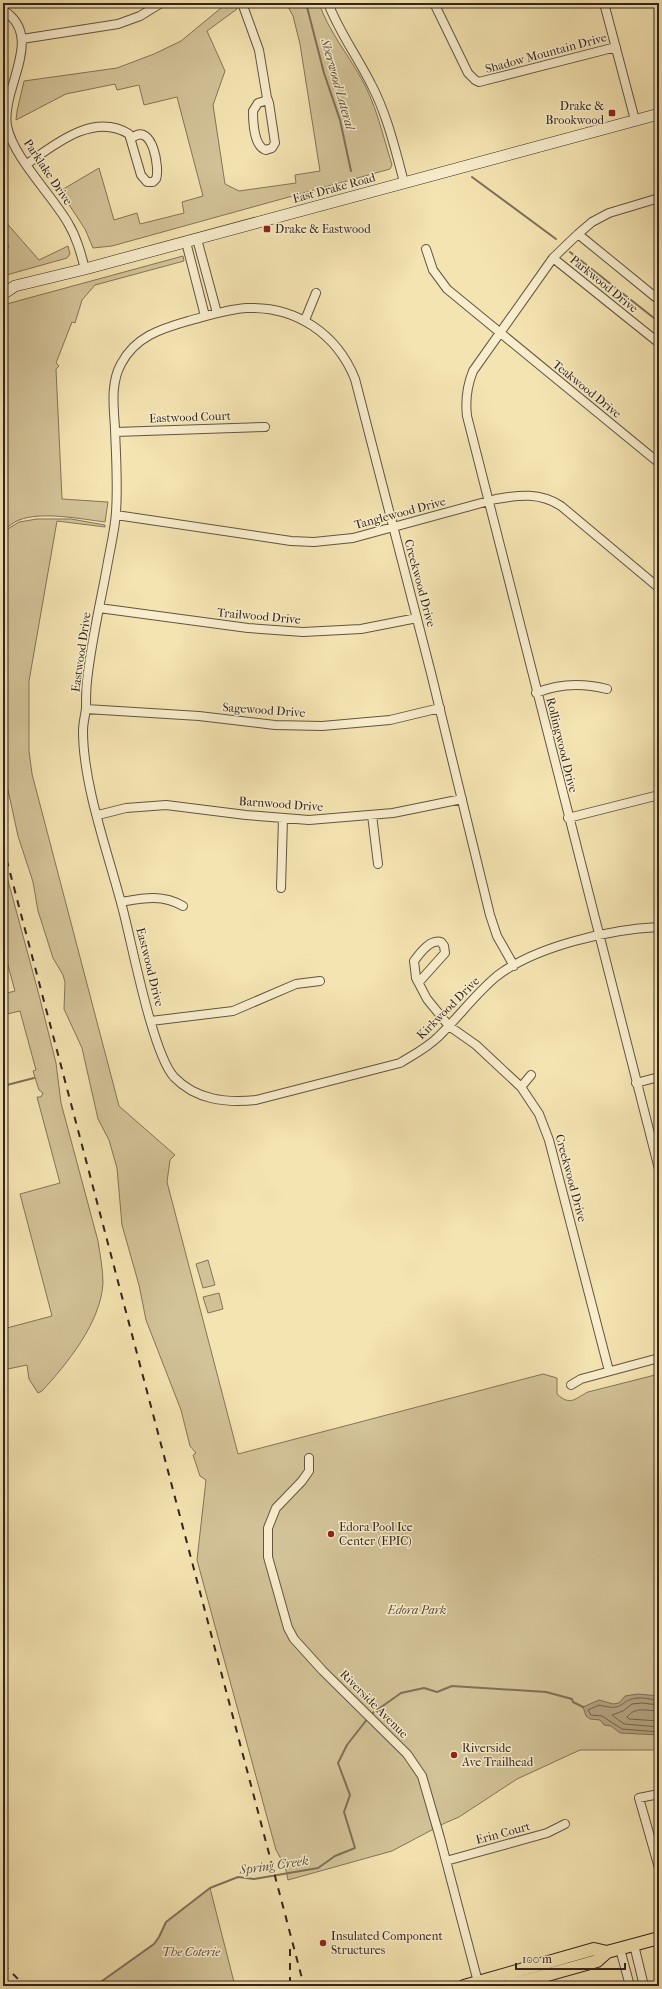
<svg xmlns="http://www.w3.org/2000/svg" width="662" height="1989" viewBox="0 0 662 1989" font-family="'IM FELL French Canon',serif">
<style>
.green{fill:#d3c398;stroke:#83745a}
.water{fill:#b2a37f;stroke:#7f7058}
.lines{fill:none;stroke-linecap:round;stroke-linejoin:round}
.shore{stroke:#72644e;stroke-width:1}
.stream{stroke:#7f7058;stroke-width:2}
.street-casing{stroke:#635442;stroke-width:10}
.secondary-casing{stroke:#33241d;stroke-width:12}
.primary-casing{stroke:#33241d;stroke-width:14}
.street{stroke:#f8edcc;stroke-width:8}
.secondary{stroke:#f8edcc;stroke-width:11}
.primary{stroke:#f4e4b1;stroke-width:12}
.rail{stroke:#33241d;stroke-width:2;stroke-dasharray:7 7;stroke-linecap:butt}
.poi-dot{fill:#8f2418;stroke:#f8edcc;stroke-width:1.5}
.labels{text-anchor:middle;dominant-baseline:central;stroke-width:3;stroke-linejoin:round;paint-order:stroke}
.street-label{font-size:12px;fill:#33241d;stroke:#f8edcc}
.poi-label{font-size:12px;fill:#33241d;stroke:#f8edcc;text-anchor:start}
.park-label{font-size:12px;font-style:italic;fill:#5b4c3c;stroke:#f8edcc}
.water-label{font-size:13px;font-style:italic;fill:#5f503f;stroke:#f8edcc}
</style>
<rect width="100%" height="100%" fill="#f4e4b1"/>
<filter id="stains"><feTurbulence type="fractalNoise" baseFrequency=".005" numOctaves="4"/><feColorMatrix values="0 0 0 0 .2 0 0 0 0 .09 0 0 0 0 .02 0 0 0 .5 -.17"/></filter>
<radialGradient id="worn" r=".72"><stop offset=".6" stop-color="#630" stop-opacity="0"/><stop offset="1" stop-color="#630" stop-opacity=".3"/></radialGradient>
<!-- green -->
<path class="green" d="M227,3H234L237,9L207,31L225,71L213,105L225,184L239,191L296,183L295,175L320,171L300,44L293,16L286,3H319C328,30 347,53 361,78C376,104 383,136 392,165L390,169L112,246L93,248L85,229L60,191L99,168L114,220L137,213L140,224L184,213L182,202L203,196L177,97L144,105L139,85L117,90L115,84L66,94L16,120L17,111L24,81L117,68L154,54L181,41Z
M3,219L39,260L68,246L70,254L67,258L3,276V249L9,247L3,236Z
M183,256L184,261L95,285L82,300L75,323L72,322L56,363L59,366L56,369L62,499L108,502L105,522C81,519 42,511 19,520C13,522 9,527 3,530V305Z
M37,519H71L105,525V527L57,521L29,681V751L32,774L119,1106L175,1155L170,1160L167,1182L238,1454L543,1374L557,1378V1394C571,1407 575,1398 588,1392L659,1374V1750H580L517,1779L459,1817L445,1823L392,1851L288,1880L285,1866L276,1850L197,1560L206,1480L200,1476L193,1455L196,1453L190,1446L181,1410L146,1320L139,1285L122,1225L117,1168L109,1140L98,1119L82,1048L64,1009L65,982L63,975L53,958L38,911L33,882L18,836L3,767V532L19,522Z
M3,862L39,995L56,1063L61,1103L98,1241C100,1255 103,1269 103,1283C101,1322 67,1364 42,1391L38,1393L29,1379L27,1365L3,1370V1329L52,1316L20,1194L60,1183L37,1097H41L43,1093L39,1090L33,1071L36,1070L20,1011L3,1015V994L15,991L3,947Z
M208,1260L215,1285L203,1288L196,1264Z
M219,1293L223,1309L208,1313L203,1297Z
M210,1888L235,1986H95L154,1944L159,1937L166,1922Z"/>
<!-- water -->
<path class="water" d="M638,1694L659,1696V1735L620,1733L611,1726L604,1725L600,1720L590,1719L586,1716L583,1707L599,1700L613,1704L619,1703L625,1696Z"/>
<g class="lines">
<!-- shore -->
<path class="shore" d="M659,1700C651,1700 644,1697 637,1698C617,1701 626,1712 599,1705L588,1710L591,1715L602,1716L622,1729L659,1732
M659,1705L642,1703L632,1704L623,1711L612,1715L624,1724L659,1727
M659,1711C646,1711 636,1706 627,1717L629,1719L659,1721"/>
<!-- stream -->
<path class="stream" d="M306,3L324,73L340,120L351,171
M472,177L556,239
M570,252L659,322
M3,1086L34,1078
M370,1715L401,1693L424,1688L437,1692L452,1686L546,1692L572,1699L573,1702L583,1707
M95,1986L154,1944L159,1937L166,1922L210,1888L238,1877L254,1879L318,1868L335,1856L355,1848L344,1812L350,1795L338,1763L347,1745L368,1718"/>
<!-- street casing -->
<g class="street-casing">
<path id="street" d="M242,3L259,50L267,98L269,103L275,143L272,148L266,150C254,147 253,122 253,111L258,103L268,100
M328,3C339,32 357,56 371,84C387,114 395,149 404,182
M434,3L468,73L475,80L479,82L616,47
M604,3L635,120
M3,10C46,37 1,87 7,126C13,157 52,195 68,223C77,238 81,254 85,269
M22,39L118,24L140,16L161,3
M27,164C55,144 94,112 129,134L141,175L147,182H153L156,179C160,170 153,121 132,138
M659,198L609,213L592,222L578,234L553,258L473,371C467,386 465,399 467,416L659,1169
M578,234L659,300
M197,239L217,313
M186,242L205,316
M426,249L433,270L447,289L659,463
M553,258L659,343
M305,320L316,293
M115,432L265,427
M116,515L291,541L314,542L353,538L496,499C519,495 540,492 561,506L659,588
M99,608L248,628L303,632L361,629L417,618
M536,693C560,683 583,683 607,689
M86,709L199,716L275,725L322,726L390,720L440,708
M98,815L126,808L166,805L246,815L309,820L393,813L462,799
M372,815L378,864
M568,818L659,795
M281,888L283,818
M121,902C144,898 162,894 183,906
M514,966L497,936L490,915L431,673L355,379C337,334 296,306 247,308C227,309 207,316 188,321C160,329 135,337 121,364C110,384 114,408 115,429C116,457 118,485 116,512C115,530 110,549 107,567C100,605 91,643 87,681C86,690 86,700 86,709C85,716 83,723 83,731C83,787 110,858 124,914C133,949 153,1054 174,1077C196,1100 226,1103 256,1100L400,1063C413,1055 427,1048 438,1037C458,1018 475,994 497,976C536,946 611,929 659,927
M419,982L445,953L444,946L441,942C430,939 420,953 414,961L416,978L427,999L449,1026L476,1045L521,1087L539,1114L549,1140L609,1371
M151,1021L233,1011L296,984L320,981
M636,1083L659,1077
M521,1087L531,1075
M571,1385L581,1379L659,1358
M309,1458V1471L302,1481L276,1508L268,1528V1557L288,1628L294,1639L323,1671L407,1754L422,1776L440,1838L478,1982
M659,1794L639,1798L659,1868
M446,1861L547,1833L565,1824
M634,1945L644,1986
M620,1949L630,1986"/>
</g>
<!-- secondary casing -->
<g class="secondary-casing">
<path id="secondary" d="M3,294L15,286L85,269L659,114"/>
</g>
<!-- primary casing -->
<g class="primary-casing">
<path id="primary" d="M464,1986L594,1949L607,1952
M508,1986L597,1961L607,1952L659,1938"/>
</g>
<!-- street -->
<use href="#street" class="street"/>
<!-- secondary -->
<use href="#secondary" class="secondary"/>
<!-- primary -->
<use href="#primary" class="primary"/>
<!-- rail -->
<path class="rail" d="M3,846L304,1986
M290,1949V1986
M3,1964L25,1986"/>
</g>
<!-- markers -->
<g class="poi-dot">
<rect x="608" y="109" width="8" height="8" rx="2"/>
<rect x="263" y="225" width="8" height="8" rx="2"/>
<circle cx="331" cy="1534" r="4"/>
<circle cx="454" cy="1755" r="4"/>
<circle cx="323" cy="1943" r="4"/>
</g>
<g class="labels">
<!-- street labels -->
<g class="street-label">
<text transform="translate(546 53) rotate(-15)">Shadow Mountain Drive</text>
<text transform="translate(48 172) rotate(56)">Parklake Drive</text>
<text transform="translate(334 188) rotate(-15)">East Drake Road</text>
<text transform="translate(604 284) rotate(39)">Parkwood Drive</text>
<text transform="translate(587 389) rotate(39)">Teakwood Drive</text>
<text transform="translate(190 417) rotate(-2)">Eastwood Court</text>
<text transform="translate(400 513) rotate(-15)">Tanglewood Drive</text>
<text transform="translate(420 583) rotate(75)">Creekwood Drive</text>
<text transform="translate(259 616) rotate(5)">Trailwood Drive</text>
<text transform="translate(81 652) rotate(-82)">Eastwood Drive</text>
<text transform="translate(264 710) rotate(4)">Sagewood Drive</text>
<text transform="translate(562 745) rotate(76)">Rollingwood Drive</text>
<text transform="translate(281 804) rotate(4)">Barnwood Drive</text>
<text transform="translate(150 967) rotate(76)">Eastwood Drive</text>
<text transform="translate(448 1008) rotate(-45)">Kirkwood Drive</text>
<text transform="translate(571 1178) rotate(75)">Creekwood Drive</text>
<text transform="translate(374 1704) rotate(45)">Riverside Avenue</text>
<text transform="translate(503 1833) rotate(-15)">Erin Court</text>
</g>
<!-- poi labels -->
<g class="poi-label">
<text x="604" y="106" text-anchor="end">Drake &amp;<tspan x="604" dy="14">Brookwood</tspan></text>
<text x="275" y="229">Drake &amp; Eastwood</text>
<text x="339" y="1527">Edora Pool Ice<tspan x="339" dy="14">Center (EPIC)</tspan></text>
<text x="462" y="1748">Riverside<tspan x="462" dy="14">Ave Trailhead</tspan></text>
<text x="331" y="1936">Insulated Component<tspan x="331" dy="14">Structures</tspan></text>
</g>
<!-- park labels -->
<g class="park-label">
<text x="417" y="1610">Edora Park</text>
<text x="191" y="1952">The Coterie</text>
</g>
<!-- water labels -->
<g class="water-label">
<text transform="translate(338 84) rotate(74)">Sherwood Lateral</text>
<text transform="translate(274 1865) rotate(-8)">Spring Creek</text>
</g>
</g>
<!-- margin -->
<rect width="662" height="1989" fill="none" stroke="#f4e4b1" stroke-width="16"/>
<rect x="4" y="4" width="654" height="1981" fill="none" stroke="#33241d" stroke-width="2"/>
<rect x="8" y="8" width="646" height="1973" fill="none" stroke="#33241d"/>
<!-- scale -->
<path d="M516 1963v6h109v-6" fill="none" stroke="#33241d" stroke-width="2"/>
<text x="522" y="1963" font-size="12" fill="#33241d" stroke="#f8edcc" stroke-width="3" paint-order="stroke">100 m</text>
<rect width="100%" height="100%" filter="url(#stains)"/>
<rect width="100%" height="100%" fill="url(#worn)"/>
</svg>
